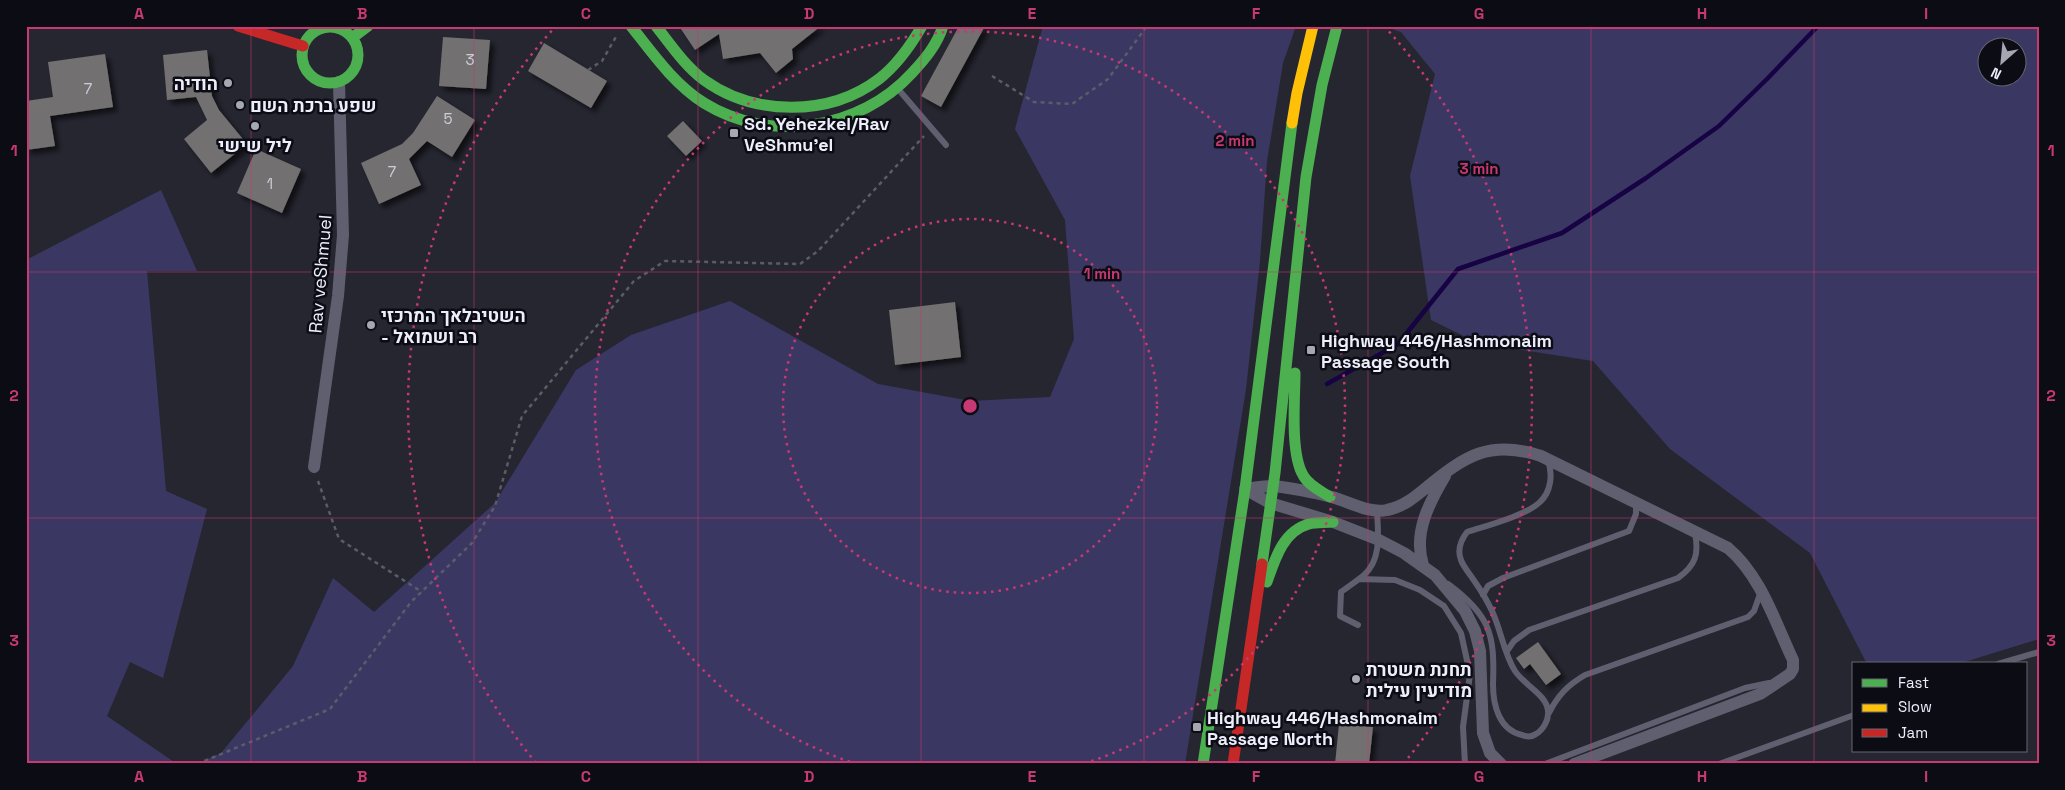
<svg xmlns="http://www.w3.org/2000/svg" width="2065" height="790" viewBox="0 0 2065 790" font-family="'Space Grotesk',Heebo,sans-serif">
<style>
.green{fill:#3a3863;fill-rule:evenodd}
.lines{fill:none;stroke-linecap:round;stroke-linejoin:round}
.stream{stroke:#170343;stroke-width:4.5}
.building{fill:#727070;filter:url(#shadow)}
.path{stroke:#5c5c68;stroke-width:2.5;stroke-dasharray:4 4;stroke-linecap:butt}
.lane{stroke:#605f6f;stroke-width:6}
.street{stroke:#605f6f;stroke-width:12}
.fast{stroke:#4caf50;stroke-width:11}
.slow{stroke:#ffc107;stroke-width:11}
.jam{stroke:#c62828;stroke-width:11}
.grid{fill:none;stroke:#c83873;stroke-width:1;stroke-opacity:0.55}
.ring{fill:none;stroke:#c83873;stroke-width:2.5;stroke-dasharray:2.5 5}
.poi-dot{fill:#a7a7b4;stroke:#0c0c15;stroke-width:2}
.labels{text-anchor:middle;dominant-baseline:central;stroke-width:5;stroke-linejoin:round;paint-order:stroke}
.number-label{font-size:15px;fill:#ceced8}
.poi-label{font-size:18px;font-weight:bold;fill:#ededfb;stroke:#0c0c15;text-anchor:start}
.street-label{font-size:18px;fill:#ededfb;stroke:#0c0c15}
.centre{fill:#c83873;stroke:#0c0c15;stroke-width:2.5}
.ring-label{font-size:15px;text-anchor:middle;font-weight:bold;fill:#c83873;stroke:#0c0c15;stroke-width:5;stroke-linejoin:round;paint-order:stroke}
.neatline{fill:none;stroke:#c83873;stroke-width:2}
.grid-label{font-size:16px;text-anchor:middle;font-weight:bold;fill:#c83873}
</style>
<defs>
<filter id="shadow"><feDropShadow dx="4.5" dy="4.5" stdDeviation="2.5" flood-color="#0009"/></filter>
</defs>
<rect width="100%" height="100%" fill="#262631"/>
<!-- green -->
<path class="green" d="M1043,26H1296L1283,63L1267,161L1260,261L1246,389L1185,764H196L221,753L293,666L333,578L374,612L495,503L576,370L631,335L730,301L878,384L971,401L1050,397L1074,339L1065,220L1015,129Z
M1383,26H2039V639L1958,664H1867L1810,553L1670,449L1593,361L1478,343L1431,320L1410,176L1435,74L1401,32ZM1988,48H2018V78H1988Z
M161,190L197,271H147L166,491L207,509L163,678L130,662L107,716L177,764H26V260Z"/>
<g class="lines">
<!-- stream -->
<path class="stream" d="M1327,384L1398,344L1458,269L1562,233L1646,178L1719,126L1768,78L1818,26"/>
</g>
<!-- building -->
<path class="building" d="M679,26H821L792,49L793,59L776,73L760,53L723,59L719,34L695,50Z
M959,26H985L941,107L921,96Z
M443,37L490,40L486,89L439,86Z
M544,43L607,81L591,108L528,71Z
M207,50L212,96L219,110L247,144L211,173L184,139L207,120L196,97L167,100L163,55Z
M105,54L113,107L50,116L55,146L26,150V101L53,97L48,62Z
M437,96L475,120L452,157L427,141L409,159L421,185L379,204L361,163L402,144L413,133Z
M683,121L702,141L686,156L667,136Z
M256,149L301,169L282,213L237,193Z
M955,302L961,357L895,365L889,310Z
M1538,642L1561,674L1546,685L1530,664L1524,669L1516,658Z
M1339,724L1373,727L1369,764H1335Z"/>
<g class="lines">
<!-- path -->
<path class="path" d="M588,70L602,61L617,35
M992,76L1034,102L1072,104L1108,79L1147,26
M318,481L339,539L422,592
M197,764L330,709L411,602L472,543L495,506L522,416L634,281L665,261L800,264L818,251L924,136"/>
<!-- lane -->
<path class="lane" d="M899,90L946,145
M1359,579L1395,580L1420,590L1444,606L1461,633L1470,674L1463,727L1465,764
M1448,584C1490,615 1495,634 1493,684C1493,705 1499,730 1522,735C1527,737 1532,737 1536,734C1543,730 1549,720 1548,711C1547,695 1524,685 1515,671C1504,654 1501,630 1492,611C1487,600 1480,589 1473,579C1469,573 1463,566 1461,560C1457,550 1461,540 1467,532C1486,526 1527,515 1540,502C1551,492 1553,474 1548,461
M1483,595L1488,586L1503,578L1629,531L1636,514V502
M1358,625L1340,616L1341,592C1349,586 1357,581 1364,575C1382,559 1378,532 1377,511
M1507,651L1514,641L1529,630L1678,578C1696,565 1699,554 1695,533
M1998,664L2039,652
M1549,713C1558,695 1568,685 1585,675L1748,617L1754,611L1760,594
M1545,764L1745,688L1769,683
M1719,764L1854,715"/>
<!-- street -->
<path class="street" d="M314,467L338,296L343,235L339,82
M1423,565C1413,533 1429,503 1445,476
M1501,764L1490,753L1483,733L1480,651L1475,631L1465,611L1435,575L1404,553L1379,540L1333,522L1270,503L1245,489C1254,488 1263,486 1272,486C1287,487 1317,493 1332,497C1349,502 1370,514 1387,510C1403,507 1415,497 1427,487C1465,456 1490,439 1541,456L1728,548C1761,576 1775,622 1793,660V669L1790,674L1760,694L1574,764"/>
<!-- fast -->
<path class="fast" d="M631,26C653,54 674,84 704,103C770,144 860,130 912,73C925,59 937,45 943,26
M656,26C671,45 685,66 704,80C754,116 829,117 879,79C897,65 911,45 922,26
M302 55a28 28 0 1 1 56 0a28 28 0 1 1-56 0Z
M352,38L368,26
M1295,373C1295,399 1290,453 1303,475C1308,485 1321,491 1330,497
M1262,564L1275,473L1306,177L1322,85L1337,26
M1267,582C1275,559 1283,531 1309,524C1317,522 1325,523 1333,522
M1203,764L1245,489L1292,123"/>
<!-- slow -->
<path class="slow" d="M1292,123L1297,93L1313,26"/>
<!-- jam -->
<path class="jam" d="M238,26L303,46
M1233,764L1262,564"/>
</g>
<!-- grid -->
<path class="grid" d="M251,26V764M474,26V764M698,26V764M921,26V764M1144,26V764M1368,26V764M1591,26V764M1814,26V764M26,272H2039M26,518H2039"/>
<!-- distance rings -->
<g class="ring">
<circle cx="970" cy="406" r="187"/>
<path d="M857 764A375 375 0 1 1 1083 764"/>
<path d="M536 763A562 562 0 0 1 556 26M1384 26A562 562 0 0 1 1404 763"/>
</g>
<!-- markers -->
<g class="poi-dot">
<circle cx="228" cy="83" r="5"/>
<circle cx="240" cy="105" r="5"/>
<circle cx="255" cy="126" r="5"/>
<rect x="729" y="128" width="10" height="10" rx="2.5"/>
<circle cx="371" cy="325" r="5"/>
<rect x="1306" y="345" width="10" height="10" rx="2.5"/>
<circle cx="1356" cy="679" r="5"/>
<rect x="1192" y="722" width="10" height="10" rx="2.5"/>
</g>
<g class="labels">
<!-- number labels -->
<g class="number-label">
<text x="470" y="59">3</text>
<text x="88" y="88">7</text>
<text x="448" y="118">5</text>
<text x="392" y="171">7</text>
<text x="270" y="183">1</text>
</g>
<!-- poi labels -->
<g class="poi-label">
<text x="218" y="83" text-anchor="end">הודיה</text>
<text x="250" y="105">שפע ברכת השם</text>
<text x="744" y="123">Sd. Yehezkel/Rav<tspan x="744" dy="21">VeShmu'el</tspan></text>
<text x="255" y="145" text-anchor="middle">ליל שישי</text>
<text x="381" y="315">השטיבלאך המרכזי<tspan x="381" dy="21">- רב ושמואל</tspan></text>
<text x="1321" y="340">Highway 446/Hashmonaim<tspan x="1321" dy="21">Passage South</tspan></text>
<text x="1366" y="669">תחנת משטרת<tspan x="1366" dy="21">מודיעין עילית</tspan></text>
<text x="1207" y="717">Highway 446/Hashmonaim<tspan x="1207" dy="21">Passage North</tspan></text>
</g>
<!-- street labels -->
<g class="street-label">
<text transform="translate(320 274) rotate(-85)">Rav veShmuel</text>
</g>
</g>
<circle cx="970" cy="406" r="8" class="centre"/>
<g class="ring-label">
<text x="1235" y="146">2 min</text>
<text x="1479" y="174">3 min</text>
<text x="1102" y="279">1 min</text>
</g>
<!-- border -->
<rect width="2065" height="790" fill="none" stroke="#0c0c15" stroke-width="55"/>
<!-- legend -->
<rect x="1852" y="662" width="175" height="90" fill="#0c0c15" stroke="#666671"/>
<rect x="1862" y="679" width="25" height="8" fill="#4caf50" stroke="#666671"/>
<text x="1898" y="688" font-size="15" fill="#ededfb">Fast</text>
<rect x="1862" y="704" width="25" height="8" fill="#ffc107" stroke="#666671"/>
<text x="1898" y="712" font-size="15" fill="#ededfb">Slow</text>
<rect x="1862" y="729" width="25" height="8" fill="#c62828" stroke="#666671"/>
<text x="1898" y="738" font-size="15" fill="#ededfb">Jam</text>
<!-- north arrow -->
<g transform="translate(2002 62) rotate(207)"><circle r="24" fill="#0c0c15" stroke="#666671"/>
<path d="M0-4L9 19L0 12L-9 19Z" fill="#a7a7b4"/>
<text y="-8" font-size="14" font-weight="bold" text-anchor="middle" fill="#ededfb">N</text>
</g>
<rect x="28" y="28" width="2010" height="734" class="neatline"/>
<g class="grid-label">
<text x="139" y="19">A</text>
<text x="362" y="19">B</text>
<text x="586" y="19">C</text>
<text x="809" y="19">D</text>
<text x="1032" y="19">E</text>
<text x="1256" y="19">F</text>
<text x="1479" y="19">G</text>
<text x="1702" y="19">H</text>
<text x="1926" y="19">I</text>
<text x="14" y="156">1</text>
<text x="2051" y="156">1</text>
<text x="14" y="401">2</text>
<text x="2051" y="401">2</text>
<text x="14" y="646">3</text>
<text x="2051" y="646">3</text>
<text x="139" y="782">A</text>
<text x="362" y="782">B</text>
<text x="586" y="782">C</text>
<text x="809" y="782">D</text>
<text x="1032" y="782">E</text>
<text x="1256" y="782">F</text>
<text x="1479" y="782">G</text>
<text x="1702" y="782">H</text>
<text x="1926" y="782">I</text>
</g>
</svg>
